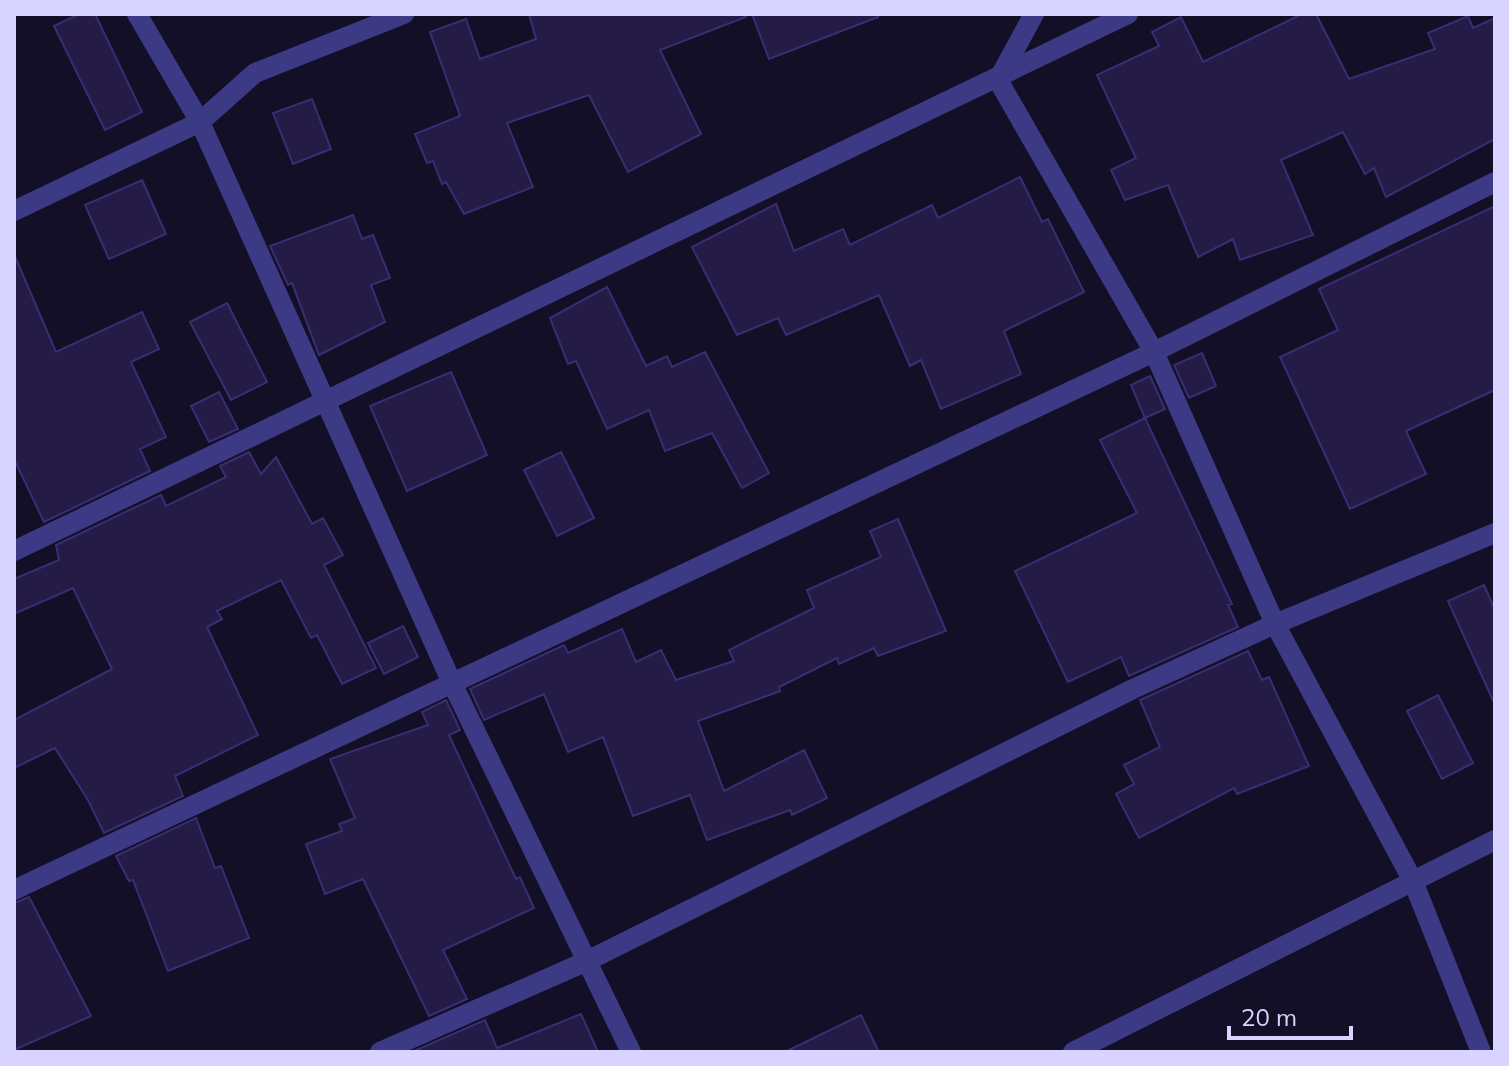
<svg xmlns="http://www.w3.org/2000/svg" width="1509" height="1066" viewBox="0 0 1509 1066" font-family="Mulish,sans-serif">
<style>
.building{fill:#241b47;stroke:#3b2d73;stroke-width:2}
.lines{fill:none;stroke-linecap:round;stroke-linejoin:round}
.minor{stroke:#3d3a85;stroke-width:20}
</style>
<rect width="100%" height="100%" fill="#130f26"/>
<!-- building -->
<path class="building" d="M79,14H95L142,112L105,130L54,26Z
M529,14H745L746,17L660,50L701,134L628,172L589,95L507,123L533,187L464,214L446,182L442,184L433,161L427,163L415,134L460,116L430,32L466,19L480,59L536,39Z
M752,14H878V17L769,59Z
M1302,14H1316L1349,79L1435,49L1428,33L1468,16L1473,28L1495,18V139L1386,197L1374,168L1365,174L1343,132L1281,160L1313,235L1240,260L1233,239L1198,257L1168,185L1125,200L1111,170L1136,158L1097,75L1159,46L1152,32L1181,17L1203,62Z
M312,99L331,149L293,164L273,113Z
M1020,177L1042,222L1048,219L1084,292L1004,331L1021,374L941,409L921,360L910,366L879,295L786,335L778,318L737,335L692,247L776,204L794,251L843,229L850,245L932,205L938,218Z
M142,180L166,234L109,259L85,205Z
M1495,206V390L1406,431L1426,474L1350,509L1280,357L1338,330L1319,289Z
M353,215L362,239L373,235L390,278L371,285L385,322L319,355L292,283L288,285L270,246Z
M14,254L56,352L142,312L159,349L131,362L166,437L140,449L150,471L44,522L14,459Z
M607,287L646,366L667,356L672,367L705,352L769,473L742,488L712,433L665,451L649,410L607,429L576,361L568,364L550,318Z
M227,303L267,382L231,400L190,322Z
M1202,353L1216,386L1189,398L1174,365Z
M451,372L487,455L407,491L370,406Z
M1150,376L1165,409L1145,418L1232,604L1228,605L1238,627L1129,676L1121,657L1068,682L1015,571L1137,513L1100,440L1145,418L1131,385Z
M219,392L238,429L209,442L191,406Z
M249,452L261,474L276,457L312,524L323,518L343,555L324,565L376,668L342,684L317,635L311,638L281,580L217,611L222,619L207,627L258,735L175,776L183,796L104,833L88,800L55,748L14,768V720L112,669L73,588L14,614V579L59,560L56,545L161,495L166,506L226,477L220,466Z
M561,452L594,518L557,536L524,470Z
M898,519L946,631L878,656L874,648L839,664L837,658L779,687L780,691L698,721L724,791L804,750L827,798L792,815L790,810L707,840L690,795L633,816L603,737L568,752L544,694L484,720L470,689L564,645L568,653L622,629L636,662L661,650L676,680L734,661L729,650L814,608L807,590L881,557L870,531Z
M1484,585L1495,610V705L1448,601Z
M403,626L418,657L384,674L368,643Z
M1248,651L1262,680L1269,677L1309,766L1237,794L1234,788L1139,838L1116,794L1134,784L1124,765L1160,747L1140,700Z
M1438,695L1473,763L1442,779L1407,711Z
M446,700L460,730L449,735L516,879L520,877L534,908L443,950L467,999L429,1016L363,879L325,894L306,844L342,831L339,824L355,818L330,759L428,725L422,712Z
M196,818L215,868L221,866L249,938L168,971L133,880L129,881L116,856Z
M29,897L91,1016L14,1050V903Z
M581,1014L598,1052H412L485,1020L497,1048Z
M861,1015L879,1052H785Z"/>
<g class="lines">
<!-- minor -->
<path class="minor" d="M137,14L200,122L452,683L631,1052
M1034,14L998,80L1154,352L1275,624L1413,881L1481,1052
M14,211L200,122L255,73L404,14
M14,551L1128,14
M14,890L1154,352L1495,182
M380,1052L585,962L1133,689L1275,624L1495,533
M1073,1052L1495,840"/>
</g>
<!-- border -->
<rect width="1509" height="1066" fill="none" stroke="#d9d4ff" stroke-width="32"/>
<!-- scale -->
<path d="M1229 1026v12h122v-12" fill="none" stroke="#d9d4ff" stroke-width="4"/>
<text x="1241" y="1026" font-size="24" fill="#d9d4ff" stroke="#130f26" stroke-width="6" paint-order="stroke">20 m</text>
</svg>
